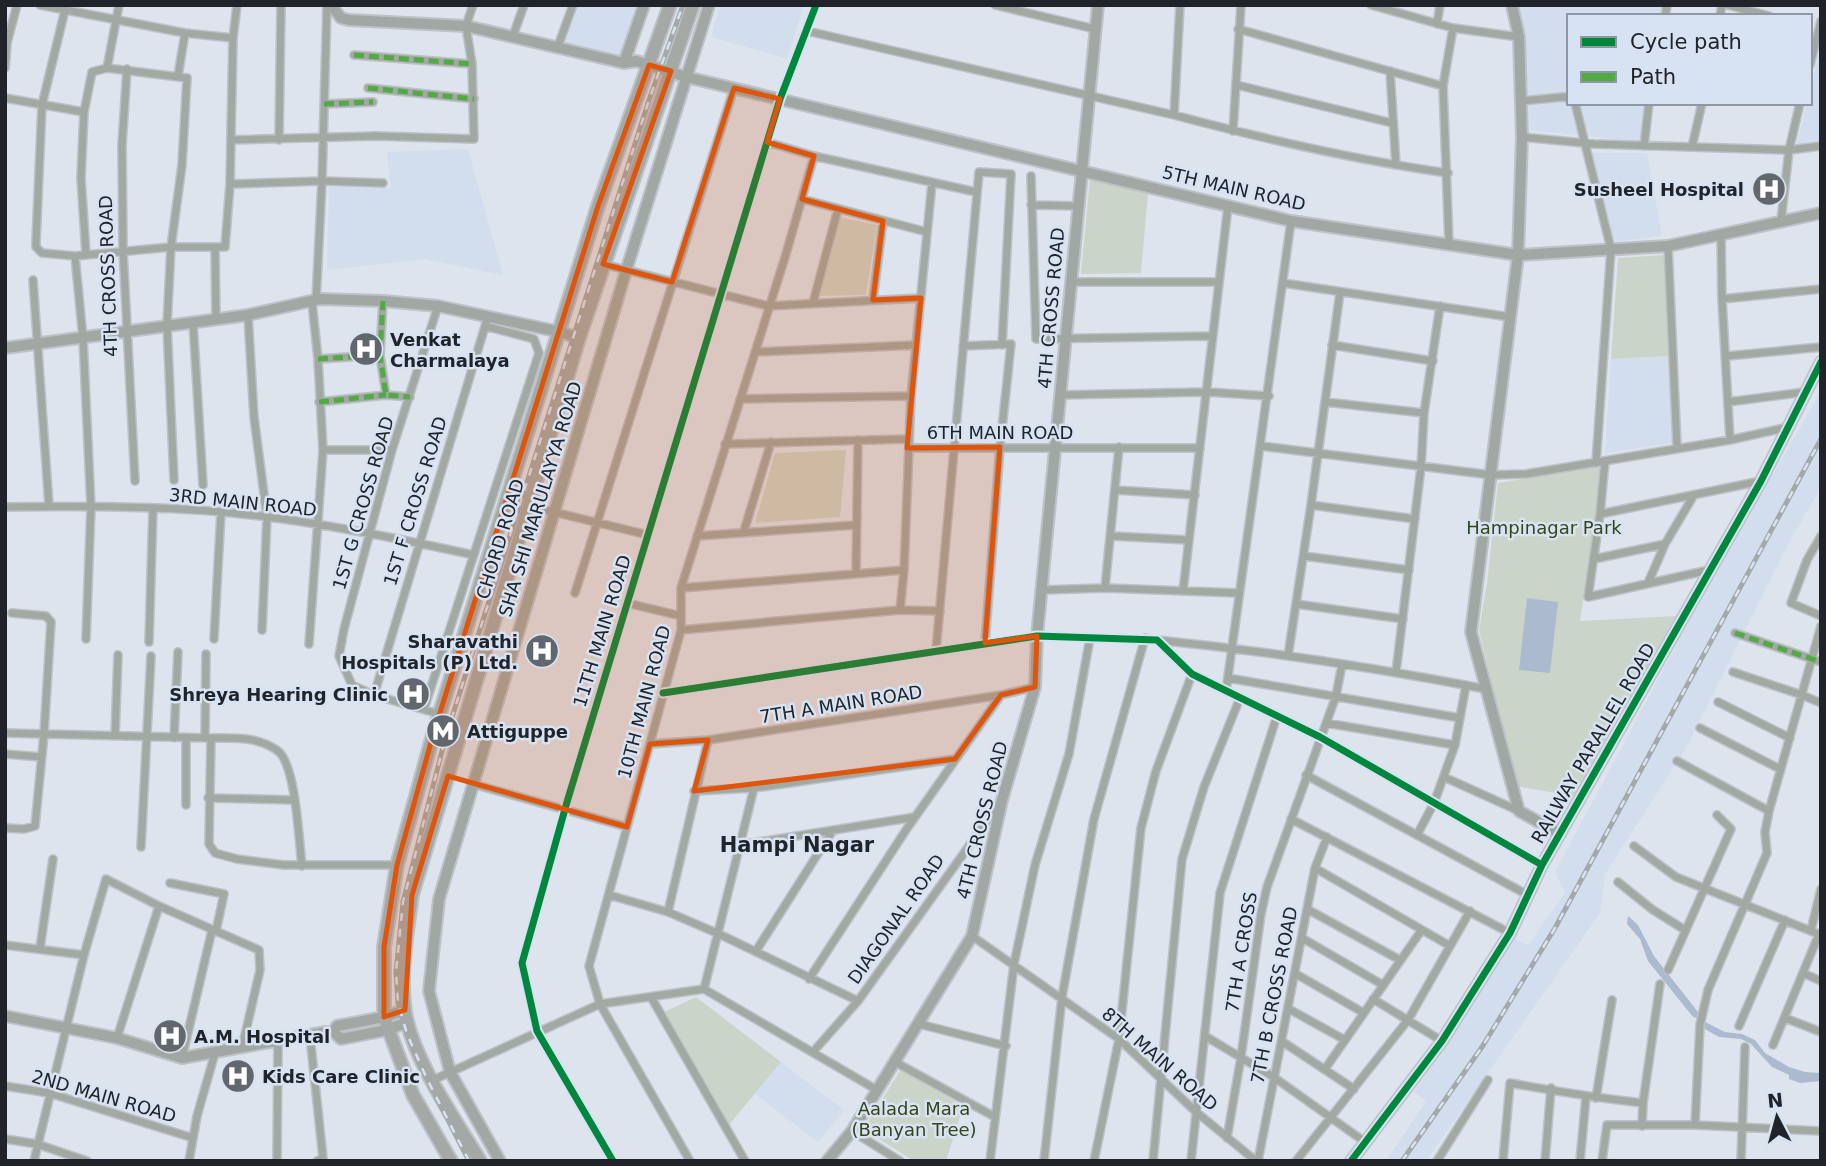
<svg xmlns="http://www.w3.org/2000/svg" width="1826" height="1166" viewBox="0 0 1826 1166" font-family="'DejaVu Sans',sans-serif">
<style>
.built{fill:#d2ddee}
.green{fill:#cbd4c9}
.water{fill:#abbacf}
.lines{fill:none;stroke-linecap:round;stroke-linejoin:round}
.street-casing{stroke:#bdc1c8;stroke-width:10}
.secondary-casing{stroke:#bdc1c8;stroke-width:14}
.primary-casing{stroke:#bdc1c8;stroke-width:16}
.street{stroke:#a2a8a2;stroke-width:7}
.secondary{stroke:#a1a7a2;stroke-width:10}
.primary{stroke:#a4a9a6;stroke-width:12}
.rail-casing{stroke:#a3a8a8;stroke-width:5}
.rail{stroke:#d7e3f3;stroke-width:2.5;stroke-dasharray:8;stroke-linecap:butt}
.quiet{stroke:#52aa44;stroke-width:5;stroke-dasharray:10 5;stroke-linecap:butt}
.cycleway-casing{stroke:#d7e3f3;stroke-width:11}
.cycleway{stroke:#00873e;stroke-width:7}
.marked{fill:#de560e;fill-opacity:0.2;stroke:#de560e;stroke-width:5;stroke-linejoin:round}
.labels{text-anchor:middle;dominant-baseline:central;stroke-width:5;stroke-linejoin:round;paint-order:stroke}
.street-label{font-size:18px;fill:#20242a;stroke:#d7e3f3}
.poi-label{font-size:18px;font-weight:bold;fill:#20242a;stroke:#d7e3f3;text-anchor:start}
.park-label{font-size:18px;fill:#354515;stroke:#d7e3f3}
.quarter-label{font-size:21px;font-weight:bold;fill:#20242a;stroke:#d7e3f3}
</style>
<rect width="100%" height="100%" fill="#dde4ed"/>
<!-- built -->
<path class="built" d="M578,5H637L620,55L565,42Z
M720,5H804L787,59L711,37Z
M1517,5H1669L1667,16H1569V103H1651L1644,142L1530,130L1524,37Z
M1821,47V141L1797,144L1807,103H1810V89Z
M468,149L503,275L425,259L327,270L329,187L391,188L387,152Z
M1592,153H1647L1662,236L1612,242Z
M1668,356L1672,443L1605,453L1611,359Z
M1821,391V488L1789,542L1685,750L1605,874L1600,913L1426,1161H1386L1426,1101L1414,1091L1448,1045L1515,939L1528,945L1565,893L1555,872L1685,629Z
M781,1062L844,1110L818,1142L755,1094Z"/>
<!-- green -->
<path class="green" d="M1090,178L1148,193L1141,273L1081,274Z
M839,217L877,225L866,295L817,296Z
M1664,255L1668,356L1611,359L1618,258Z
M846,450L840,517L755,523L775,453Z
M1603,466L1580,621L1676,616L1574,796L1516,786L1479,630L1487,583L1498,483Z
M696,997L781,1062L728,1126L662,1013Z
M902,1068L963,1107L946,1161H914L863,1129Z"/>
<!-- water -->
<path class="water" d="M1527,598L1558,602L1550,673L1519,670Z
M1628,916L1638,925L1654,956L1698,1012L1697,1018L1693,1017L1648,961L1640,939L1627,924Z
M1705,1022L1725,1032L1742,1034L1755,1040L1765,1053L1789,1067L1805,1072L1821,1073V1081L1800,1083L1789,1079V1075L1772,1067L1751,1044L1741,1039L1719,1037L1705,1029Z"/>
<g class="lines">
<!-- street casing -->
<g class="street-casing">
<path id="street" d="M40,5L185,33L233,38
M995,5L1095,29
M1371,5L1453,28L1519,37
M1728,5L1769,16
M65,10L42,105L36,241V247L42,253L75,256L171,247H225L230,184L233,38L237,5
M1665,16L1667,5
M1720,16L1722,5
M1437,24L1440,5
M1238,29L1443,86
M807,31L1174,115C1264,139 1356,160 1448,173
M513,36L524,5
M558,46L573,5
M354,55L472,64
M1810,65L1821,21
M5,68L7,43L17,5
M107,68L119,5
M127,69L122,145L123,250L135,481
M1390,71L1396,165
M178,76L185,33
M1237,85L1392,123
M368,88L474,99
M5,98L84,112
M1521,101L1563,97L1569,98
M1575,103L1611,249L1596,463
M324,104L373,102
M1174,115L1180,5
M1233,131L1241,5
M1522,137L1594,144L1789,150L1821,146
M231,140L376,136L474,139L472,64L466,26L473,5
M279,140L281,5
M767,142L814,156L976,192
M1644,146L1649,103
M1692,147L1702,103
M1031,176L1036,339L1213,336
M230,184L322,181L383,183
M802,199L927,232
M1031,205L1078,206
M1781,221L1789,150L1800,103
M1721,234L1722,299L1730,440
M1449,244L1443,86L1453,28
M1668,246L1677,447
M215,247L216,319
M86,254L81,178L84,112L92,72L107,68L187,78L182,165L171,247L167,325L174,480
M75,256L83,338L91,507L86,639
M603,264L768,306L921,298
M33,280L49,506
M1071,282H1219
M1283,283L1510,317
M1722,299L1821,289
M873,300L883,221
M316,301L322,181L327,5
M813,303L838,209
M438,306L392,450L344,629L339,656L352,685L374,695L439,714
M248,315L254,417L267,517L262,630
M193,322L203,485
M1332,345L1433,361
M963,346L1011,344L1000,447L985,643
M755,352L916,345
M380,355L383,301
M1727,356L1821,347
M318,359L380,355L386,395L410,397
M1060,395L1207,392L1269,396
M740,399L911,396
M319,402L386,395
M1325,402L1424,413
M1728,402L1805,392
M725,444L908,439
M1261,446L1491,475L1526,474L1730,440L1789,427
M909,448H1200
M323,450H392
M1605,461L1600,514L1588,597L1709,570
M1115,490L1195,495
M1311,505L1415,519
M529,506L648,535
M5,507C77,506 151,506 223,512C308,520 391,537 474,555
M1600,514L1761,481
M744,531L771,442
M697,536L856,525
M1111,536L1189,540
M1821,536L1807,560L1791,603L1821,616
M1304,556L1409,570
M1594,559L1665,544
M856,572L858,440
M1648,583L1665,544L1694,495
M681,588L904,570
M1105,588L1119,447
M1042,590L1105,588L1239,593
M1183,591L1228,206
M575,593L734,88
M627,603L681,616
M1296,604L1403,619
M900,610L904,570L911,396L932,183
M12,613L46,616L51,622L44,734L211,738L209,844L215,853L237,859L284,865H397
M1821,626L1769,811L1765,832L1767,853L1708,990L1700,1025L1695,1125L1821,1131
M681,630L900,610L940,611
M1735,633L1821,662
M214,639L221,512
M1157,640C1267,651 1377,668 1486,689
M149,642L153,509
M309,644L323,450L318,359L312,302
M936,650L979,172L1011,174L1002,345
M1288,656L1311,505L1340,292
M1396,672L1421,467L1424,413L1440,306
M1733,672L1802,695L1821,703
M1228,678L1460,718
M1226,691L1291,221
M663,693L1037,636L1157,640L1192,674L1320,737L1542,865
M374,695L486,323
M1718,702L1790,738
M424,709L539,353L534,339L485,326
M1326,723L1455,745
M1700,728L1780,769
M5,733L44,734L35,826L24,829L5,828
M115,736L118,655
M174,738L178,652
M205,738L206,654
M211,738C234,738 258,736 278,751C296,765 299,842 302,866
M650,744L708,740L1001,695L1035,687
M5,754L41,757
M1677,761L1769,811
M1306,775L1528,895
M1444,777L1519,811
M473,784L627,827
M694,791L754,788L955,759
M208,798L295,800
M186,805V738
M1291,819L1510,933
M1417,835L1434,803L1455,745L1466,685
M740,845L915,817
M1634,846L1676,877L1821,935
M141,847L151,656
M1315,868L1450,946
M1618,882L1653,910L1685,930
M170,883L224,894L216,931
M609,895L668,912L719,934L858,1001
M1307,909L1400,960
M668,912L708,740
M1811,930L1821,889
M972,936L1119,1039L1195,1111L1256,1161
M1302,938L1383,985
M5,945L84,955L34,1161
M40,948L53,859
M756,951L833,830
M84,955L106,879L159,906L259,950L260,970L242,1048
M1668,970L1731,829L1717,815
M1803,973L1821,981
M1296,974L1364,1013
M809,979L906,830L1001,695
M704,989L754,788
M651,997L745,1161
M1373,999L1442,1041
M1289,1009L1345,1040
M1785,1018L1821,1032
M919,1024L1006,1046
M1739,1026L1785,920
M310,1036L323,1158L317,1161
M1205,1036L1275,1078L1365,1142
M117,1038L159,906
M1283,1042L1354,1089
M1773,1045L1819,934
M813,1052L858,1001L999,804
M182,1058L212,930
M895,1062L995,1117
M1325,1069L1421,931
M433,1080L600,1004L704,989L877,1090
M5,1086L49,1093L193,1138
M1596,1098L1612,1000
M1643,1103L1660,984
M852,1131L900,1161
M1227,1138L1241,1057L1261,914L1267,887L1336,696L1342,664
M5,1139L37,1144L87,1161
M189,1161L197,1116L215,1053
M277,1161L278,1042
M613,1161L537,1031L522,963L567,802L767,142L780,99L816,5
M690,1161L600,1004L589,966L681,630V588L786,254L814,156
M990,1161L1014,964L1035,865L1069,754L1090,638
M1044,1161L1062,997L1094,819L1145,638
M1094,1161L1119,1039L1141,828L1156,771L1192,674
M1153,1161L1182,859L1204,787L1240,698
M1191,1161L1220,893L1277,716
M1258,1161L1315,868L1327,837
M1296,1161L1408,1020L1470,911
M1437,1161L1488,1080
M1503,1161L1510,1083C1554,1091 1598,1098 1643,1103L1642,1126
M1545,1161L1551,1088
M1580,1161L1586,1097
M1602,1161L1607,1125H1695
M1741,1161L1745,1047"/>
</g>
<!-- secondary casing -->
<g class="secondary-casing">
<path id="secondary" d="M331,5L341,18L349,20L466,26L624,63L636,61L686,77L1291,221L1518,255L1668,246L1821,213
M1512,5L1519,37L1522,137L1518,255L1471,632L1519,811L1560,834
M624,63L644,5
M5,348L248,315L320,299L383,301L438,306L560,332L579,338
M5,1016L117,1038L182,1058L326,1032H334L341,1039L387,1030L408,1022
M334,1032L337,1026L384,1017L405,1010
M500,1161L450,1072L429,991L439,899L626,271L709,5
M827,1161L852,1131L972,936L1002,800L1035,687L1037,636L1098,5
M1351,1161L1442,1041L1510,933L1542,865L1761,481L1821,362"/>
</g>
<!-- primary casing -->
<g class="primary-casing">
<path id="primary" d="M451,1161L413,1095L384,1017V947L397,865L433,735L598,206L670,5
M480,1161C455,1119 413,1060 405,1012C399,974 407,933 412,895L579,338L693,5"/>
</g>
<!-- street -->
<use href="#street" class="street"/>
<!-- secondary -->
<use href="#secondary" class="secondary"/>
<!-- primary -->
<use href="#primary" class="primary"/>
<!-- rail casing -->
<g class="rail-casing">
<path id="rail" d="M469,1161L427,1079L407,1034L398,1003L396,972L403,902L446,736L649,100L683,5
M1402,1161L1482,1047L1555,928L1821,439"/>
</g>
<!-- rail -->
<use href="#rail" class="rail"/>
<!-- quiet -->
<path class="quiet" d="M354,55L472,64
M368,88L474,99
M324,104L373,102
M380,355L383,301
M318,359L380,355L386,395L410,397
M319,402L386,395
M1735,633L1821,662"/>
<!-- cycleway casing -->
<g class="cycleway-casing">
<path id="cycleway" d="M663,693L1037,636L1157,640L1192,674L1320,737L1542,865
M613,1161L537,1031L522,963L567,802L767,142L780,99L816,5
M1351,1161L1442,1041L1510,933L1542,865L1761,481L1821,362"/>
</g>
<!-- cycleway -->
<use href="#cycleway" class="cycleway"/>
</g>
<!-- marked area -->
<path class="marked" d="M649,65L671,71L603,264L672,282L734,88L780,99L767,142L814,156L802,199L883,221L873,300L921,298L907,448L1000,447L985,643L1037,636L1035,687L1001,695L955,759L694,791L708,740L650,744L627,827L448,776L412,895L405,1010L384,1017V947L397,865L433,735L598,206Z"/>
<!-- icons -->
<defs>
<g id="hospital-disc" transform="scale(1.75)"><circle r="9.5" fill="#62676e" stroke="#d7e3f3"/><path d="M-5-5h3v3.5h4V-5h3V5h-3V1.5h-4V5h-3Z" fill="#fff"/></g>
<g id="metro-disc" transform="scale(1.75)"><circle r="9.5" fill="#62676e" stroke="#d7e3f3"/><path d="M-5.5 5V-5H-3L0 0L3-5H5.5V5H3V-.5L0 4L-3-.5V5Z" fill="#fff"/></g>
</defs>
<g fill-rule="evenodd">
<use href="#hospital-disc" x="1769" y="189"/>
<use href="#hospital-disc" x="366" y="349"/>
<use href="#hospital-disc" x="542" y="651"/>
<use href="#hospital-disc" x="413" y="694"/>
<use href="#metro-disc" x="443" y="731"/>
<use href="#hospital-disc" x="170" y="1036"/>
<use href="#hospital-disc" x="238" y="1076"/>
</g>
<g class="labels">
<!-- street labels -->
<g class="street-label">
<text transform="translate(1234 188) rotate(13)">5TH MAIN ROAD</text>
<text transform="translate(108 276) rotate(-92)">4TH CROSS ROAD</text>
<text transform="translate(1051 308) rotate(-85)">4TH CROSS ROAD</text>
<text x="1000" y="432">6TH MAIN ROAD</text>
<text transform="translate(540 499) rotate(-73)">SHA SHI MARULAYYA ROAD</text>
<text transform="translate(415 501) rotate(-73)">1ST F CROSS ROAD</text>
<text transform="translate(243 502) rotate(6)">3RD MAIN ROAD</text>
<text transform="translate(363 503) rotate(-74)">1ST G CROSS ROAD</text>
<text transform="translate(500 539) rotate(-73)">CHORD ROAD</text>
<text transform="translate(602 631) rotate(-73)">11TH MAIN ROAD</text>
<text transform="translate(644 702) rotate(-75)">10TH MAIN ROAD</text>
<text transform="translate(841 704) rotate(-9)">7TH A MAIN ROAD</text>
<text transform="translate(1593 743) rotate(-60)">RAILWAY PARALLEL ROAD</text>
<text transform="translate(982 820) rotate(-76)">4TH CROSS ROAD</text>
<text transform="translate(896 919) rotate(-55)">DIAGONAL ROAD</text>
<text transform="translate(1241 952) rotate(-81)">7TH A CROSS</text>
<text transform="translate(1274 995) rotate(-79)">7TH B CROSS ROAD</text>
<text transform="translate(1160 1059) rotate(41)">8TH MAIN ROAD</text>
<text transform="translate(104 1096) rotate(16)">2ND MAIN ROAD</text>
</g>
<!-- poi labels -->
<g class="poi-label">
<text x="1744" y="189" text-anchor="end">Susheel Hospital</text>
<text x="390" y="339">Venkat<tspan x="390" dy="21">Charmalaya</tspan></text>
<text x="518" y="641" text-anchor="end">Sharavathi<tspan x="518" dy="21">Hospitals (P) Ltd.</tspan></text>
<text x="388" y="694" text-anchor="end">Shreya Hearing Clinic</text>
<text x="467" y="731">Attiguppe</text>
<text x="194" y="1036">A.M. Hospital</text>
<text x="262" y="1076">Kids Care Clinic</text>
</g>
<!-- park labels -->
<g class="park-label">
<text x="1544" y="527">Hampinagar Park</text>
<text x="914" y="1108">Aalada Mara<tspan x="914" dy="21">(Banyan Tree)</tspan></text>
</g>
<!-- quarter labels -->
<g class="quarter-label">
<text x="797" y="845">Hampi Nagar</text>
</g>
</g>
<!-- border -->
<rect width="1826" height="1166" fill="none" stroke="#20242a" stroke-width="14"/>
<!-- legend -->
<rect x="1567" y="14" width="245" height="91" fill="#d7e3f3" stroke="#8e97a3" stroke-width="2"/>
<rect x="1581" y="37" width="35" height="10" fill="#00873e" stroke="#8e97a3" stroke-width="2"/>
<text x="1630" y="49" font-size="21" fill="#20242a">Cycle path</text>
<rect x="1581" y="72" width="35" height="10" fill="#52aa44" stroke="#8e97a3" stroke-width="2"/>
<text x="1630" y="84" font-size="21" fill="#20242a">Path</text>
<!-- north arrow -->
<g transform="translate(1777 1117) rotate(354)" stroke="#d7e3f3" stroke-width="5" paint-order="stroke">
<path d="M0-5L12 26L0 18L-12 26Z" fill="#20242a"/>
<text y="-10" font-size="19" font-weight="bold" text-anchor="middle" fill="#20242a">N</text>
</g>
</svg>
